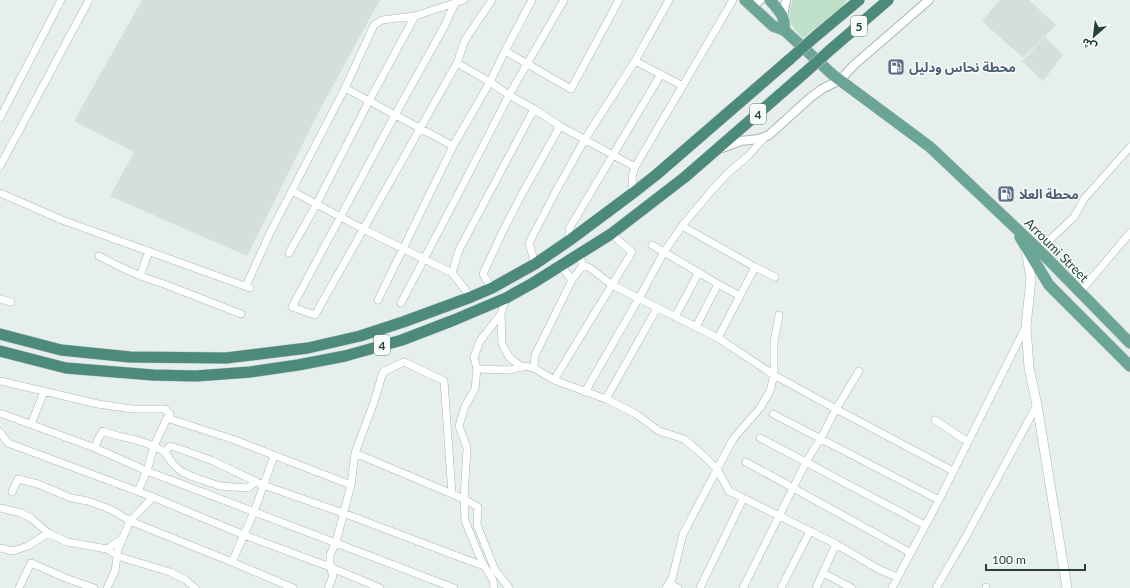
<svg xmlns="http://www.w3.org/2000/svg" width="1130" height="588" viewBox="0 0 1130 588" font-family="Lato,'Noto Sans Arabic',sans-serif">
<style>
.built{fill:#d4dfda}
.green{fill:#bfe0c8}
.lines{fill:none;stroke-linecap:round;stroke-linejoin:round}
.minor-casing{stroke:#a8b8b2;stroke-width:8}
.tertiary-casing{stroke:#a8b8b2;stroke-width:10}
.secondary-casing{stroke:#a4bbb3;stroke-width:10}
.primary-casing{stroke:#c2cac8;stroke-width:12}
.trunk-casing{stroke:#c2cac8;stroke-width:12}
.minor{stroke:#fff;stroke-width:7}
.tertiary{stroke:#fff;stroke-width:8}
.secondary{stroke:#fff;stroke-width:9}
.primary{stroke:#6aa596;stroke-width:11}
.trunk{stroke:#4c8a7c;stroke-width:11}
.trunk-bridge-casing{stroke:#c2cac8;stroke-width:12;stroke-linecap:butt}
.trunk-bridge{stroke:#4c8a7c;stroke-width:11}
.labels{text-anchor:middle;dominant-baseline:central;stroke-width:3;stroke-linejoin:round;paint-order:stroke}
.shield{fill:#f7fbf9;stroke:#637a73;stroke-width:1}
.shield-label{font-size:12px;font-weight:bold;fill:#24423a}
.service-label{font-size:13px;font-weight:bold;fill:#4e5e75;stroke:#f7fbf9;text-anchor:start}
.street-label{font-size:13px;fill:#24423a;stroke:#f7fbf9}
</style>
<rect width="100%" height="100%" fill="#e6efeb"/>
<!-- built -->
<path class="built" d="M142,0H380L316,117L247,256L110,196L134,152L74,121Z
M1000,0H1029L1056,25L1023,58L982,21Z
M1045,37L1063,55L1043,81L1022,61Z"/>
<!-- green -->
<path class="green" d="M793,0H847L843,6L803,38C790,26 785,18 793,0Z"/>
<g class="lines">
<!-- minor casing -->
<g class="minor-casing">
<path id="minor" d="M455,3L444,27L395,115L292,307L315,315L457,63L465,40L492,0
M505,51L571,89L619,0
M635,61L683,86
M457,63L490,82L509,95L534,109L560,126L635,167
M345,88L453,146
M0,118L61,0
M0,166L89,0
M292,191L363,229L424,259L452,273L471,297
M0,193L62,220L250,288
M633,193L632,177L635,167L733,0
M682,226L755,267L775,277
M570,240L569,229L661,74
M652,245L718,284L740,296
M1039,250L1074,217L1084,199L1130,147
M289,253L316,205L369,101L415,16
M579,254L583,265L590,268L612,285L718,338L774,375L836,409L953,471
M99,256L118,266L143,277L164,284L241,314
M535,264L529,243L556,191L585,139L635,61L669,0
M452,273L459,250L534,109
M140,276L149,251
M572,280L583,265
M246,286L270,233L345,88L374,25L382,20L415,16L464,0
M492,288L483,274L502,233L522,194L560,126
M1080,292L1130,233
M0,299L11,302
M378,300L453,146L490,82L505,51L532,0
M401,303L466,179L509,95L564,0
M501,314L502,344L509,357L522,367
M675,317L699,272
M696,327L718,284
M718,338L755,267
M534,368L535,355L572,280L561,266
M477,369L509,370L525,366L534,368L554,380L606,399L636,414L659,431L684,439L704,456L717,469L729,491L836,544L878,569L897,577
M554,380L632,252L611,234
M0,381L98,404L132,409H165L170,414V419
M585,392L639,298L664,252L682,226L713,189L728,173L748,156L764,138
M606,399L657,308
M0,413L95,448L147,471L454,588
M773,414L939,500
M935,420L968,442
M31,424L44,392
M0,432L8,443L153,497L244,535L330,567L380,588
M760,438L925,525
M95,448L98,439L103,431C111,435 119,436 128,438C141,441 153,445 165,452L170,446L183,450L213,461L263,485L343,513L478,564L484,565
M165,452L172,463L182,472L196,478L220,486L248,488L256,481
M355,453L464,499L478,507L477,525L495,570L509,588
M746,462L911,553
M138,491L147,471L154,446L167,418L232,439L351,485
M12,492L18,479L38,484L71,498L88,501L112,510L130,521L232,562L293,588
M0,508L21,513L31,518L48,533L67,542L107,549L117,556L170,572L186,580L195,588
M0,548L13,551L28,546L48,533
M107,549L111,546L122,539
M232,562L254,512L274,456
M823,573L852,588
M669,583L678,588
M19,588L31,563L68,579L94,588
M107,588L115,571L118,549L130,521L153,497
M328,588L333,576L330,567V555L336,542L351,485L355,453L374,402L383,372L404,362L444,381L452,494
M494,588L493,580L482,562L465,521L464,499L467,448L459,426L465,406L475,389L477,369L474,357L480,341L501,314L506,298
M666,588L672,579L683,534L733,439L760,408L770,391L774,375V342L779,315
M700,588L743,499
M743,588L806,462L821,438L836,409L859,371
M781,588L810,531
M816,588L836,544
M892,588L939,500L1026,326
M936,588L964,540L1037,405
M986,588V587"/>
</g>
<!-- tertiary casing -->
<g class="tertiary-casing">
<path id="tertiary" d="M753,7L760,0
M783,16L786,0
M722,148L741,141L759,139L769,135L811,97L822,89L840,80L854,65L929,0"/>
</g>
<!-- secondary casing -->
<g class="secondary-casing">
<path id="secondary" d="M1026,249L1031,279L1026,326L1029,368L1037,405L1067,588"/>
</g>
<!-- primary casing -->
<g class="primary-casing">
<path id="primary" d="M745,0L773,26L784,30L833,75L930,147L1039,250L1130,343
M770,0C778,10 786,16 784,30
M1020,237L1049,285L1130,366"/>
</g>
<!-- trunk casing -->
<g class="trunk-casing">
<path id="trunk" d="M816,36L859,0
M829,51L888,0
M0,334L61,350L130,357L226,358L308,348L360,336L403,322L471,297L492,288L535,264L570,240L633,193L656,175L790,59
M0,351L66,368L153,375L196,376L250,372L298,365L345,356L402,340L454,320L506,298L533,283L611,234L685,177L808,70"/>
</g>
<!-- minor -->
<use href="#minor" class="minor"/>
<!-- tertiary -->
<use href="#tertiary" class="tertiary"/>
<!-- secondary -->
<use href="#secondary" class="secondary"/>
<!-- primary -->
<use href="#primary" class="primary"/>
<!-- trunk -->
<use href="#trunk" class="trunk"/>
<!-- trunk-bridge casing -->
<g class="trunk-bridge-casing">
<path id="trunk-bridge" d="M790,59L816,36
M808,70L829,51"/>
</g>
<!-- trunk-bridge -->
<use href="#trunk-bridge" class="trunk-bridge"/>
</g>
<!-- icons -->
<defs>
<g id="fuel-square" transform="scale(0.9)"><rect x="-9" y="-9" width="18" height="18" rx="4" fill="#5c6f8a" stroke="#f7fbf9"/><path d="M-5.5-6h7V0h2V4h1.3V-2.5L3-4.5l.8-.8L6-3V5H2.5V1h-1V6h-7ZM-4.2-4.7v3.2H.2V-4.7Z" fill="#fff"/></g>
</defs>
<g fill-rule="evenodd">
<use href="#fuel-square" x="896" y="67"/>
<use href="#fuel-square" x="1006" y="194"/>
</g>
<g class="labels">
<!-- shield labels -->
<g class="shield">
<rect x="851" y="16" width="16" height="20" rx="3"/>
<rect x="750" y="104" width="16" height="20" rx="3"/>
<rect x="374" y="335" width="16" height="20" rx="3"/>
</g>
<g class="shield-label">
<text x="859" y="26">5</text>
<text x="758" y="114">4</text>
<text x="382" y="345">4</text>
</g>
<!-- service labels -->
<g class="service-label">
<text x="909" y="67">محطة نحاس ودليل</text>
<text x="1019" y="194">محطة العلا</text>
</g>
<!-- street labels -->
<g class="street-label">
<text transform="translate(1057 250) rotate(45)">Arroumi Street</text>
</g>
</g>
<!-- north arrow -->
<g transform="translate(1094 36) rotate(208)" stroke="#f7fbf9" stroke-width="3" paint-order="stroke">
<path d="M0-3L7 15L0 10L-7 15Z" fill="#24423a"/>
<text y="-6" font-size="11" font-weight="bold" text-anchor="middle" fill="#24423a">ش</text>
</g>
<!-- scale -->
<path d="M986 564v6h99v-6" fill="none" stroke="#24423a" stroke-width="2"/>
<text x="992" y="564" font-size="12" fill="#24423a" stroke="#f7fbf9" stroke-width="3" paint-order="stroke">100 m</text>
</svg>
